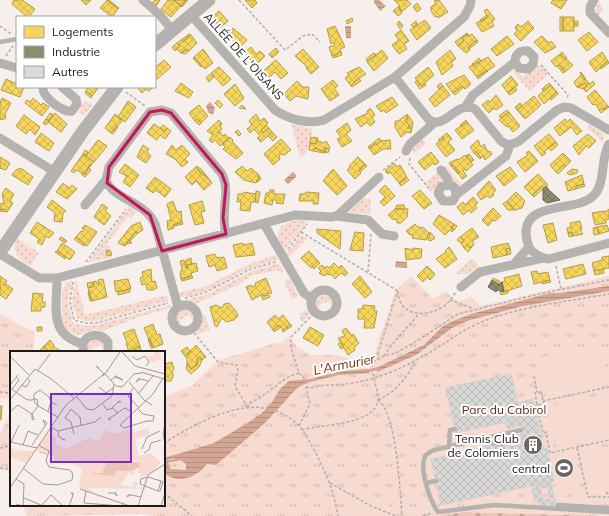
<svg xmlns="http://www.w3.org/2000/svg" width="609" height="516" viewBox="0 0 609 516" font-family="Mulish,sans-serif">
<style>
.grass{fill:url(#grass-dots)}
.forest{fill:url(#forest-firs)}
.park{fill:url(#park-tufts)}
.pitch{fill:#f7dbd0}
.water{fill:url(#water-rules);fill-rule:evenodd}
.homes{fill:url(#homes-cross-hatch);stroke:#b59d48}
.industry{fill:url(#industry-cross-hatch);stroke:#6b6a54}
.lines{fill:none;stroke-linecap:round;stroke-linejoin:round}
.stream{stroke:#d3a693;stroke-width:2.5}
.building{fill:url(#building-cross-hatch);stroke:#d2d1d1;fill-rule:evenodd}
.path{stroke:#b2afae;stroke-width:1.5;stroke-dasharray:3 2;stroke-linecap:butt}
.service{stroke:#b5b3b0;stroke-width:4.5}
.minor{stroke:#b5b3b0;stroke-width:9}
.secondary{stroke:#b5b2b0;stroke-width:13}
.marked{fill:none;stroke:#c2185b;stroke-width:3;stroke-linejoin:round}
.labels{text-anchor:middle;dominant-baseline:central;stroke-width:4;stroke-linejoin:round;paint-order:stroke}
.street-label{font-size:12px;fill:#1e1a19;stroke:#fff}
.park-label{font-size:12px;fill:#652b12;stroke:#fff}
.poi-label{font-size:12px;fill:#1e1a19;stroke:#fff;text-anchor:end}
.water-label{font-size:13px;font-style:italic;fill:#762b05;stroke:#fff}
.inset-road{fill:none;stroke:#a09a98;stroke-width:1}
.view{fill:#7b2cbf;fill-opacity:0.15;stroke:#7b2cbf;stroke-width:2}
.inset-edge{fill:none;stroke:#1e1a19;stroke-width:2}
</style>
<defs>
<pattern id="grass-dots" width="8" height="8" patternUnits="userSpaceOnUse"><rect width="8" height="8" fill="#f7dbd0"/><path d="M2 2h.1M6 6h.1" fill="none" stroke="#d3bbb2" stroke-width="1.8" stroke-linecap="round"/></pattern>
<pattern id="forest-firs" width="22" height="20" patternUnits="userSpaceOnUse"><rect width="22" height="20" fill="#ecc5b6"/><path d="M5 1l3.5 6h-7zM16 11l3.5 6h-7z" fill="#caa99c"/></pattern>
<pattern id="park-tufts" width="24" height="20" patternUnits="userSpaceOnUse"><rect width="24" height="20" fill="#f7dbd0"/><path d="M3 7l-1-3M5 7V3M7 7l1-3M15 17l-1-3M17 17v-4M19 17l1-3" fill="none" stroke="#d3bbb2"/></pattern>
<pattern id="water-rules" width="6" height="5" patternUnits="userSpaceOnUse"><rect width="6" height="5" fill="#d3a693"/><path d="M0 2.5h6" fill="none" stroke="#b58e7e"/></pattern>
<pattern id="homes-cross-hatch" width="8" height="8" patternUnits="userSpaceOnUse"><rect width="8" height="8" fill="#f6d55c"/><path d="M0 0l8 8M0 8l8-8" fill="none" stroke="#d2b64f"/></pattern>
<pattern id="industry-cross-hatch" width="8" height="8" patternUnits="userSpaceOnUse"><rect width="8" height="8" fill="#8c8c6e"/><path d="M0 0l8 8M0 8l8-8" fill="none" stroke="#72725a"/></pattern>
<pattern id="building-cross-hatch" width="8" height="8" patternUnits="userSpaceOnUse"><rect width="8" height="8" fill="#dad9d8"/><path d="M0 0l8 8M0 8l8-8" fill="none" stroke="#bbbab9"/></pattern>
</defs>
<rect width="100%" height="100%" fill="#f6efec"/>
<!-- grass -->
<path class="grass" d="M599,1L603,9L598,16L595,10Z
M536,65L543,67L549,74L529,91L513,71H518L523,77Z
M84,101L93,105L84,116L79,112Z
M291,124L313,129C310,139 311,154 300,157Z
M589,125L604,134L603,143L587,127Z
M421,138L426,144L414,154L411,146Z
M446,166L462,185L456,186L442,169Z
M439,171L446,179L432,191L425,183Z
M363,198L371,199L370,214L350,213L351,210Z
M130,206L137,210L131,218L128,216L107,244L111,248L106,252L107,256L112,255V257L87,263Z
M299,220L308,221L284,251C273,233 277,223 299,220Z
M301,235L308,238L288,258L286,254Z
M17,238L39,253L30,266C19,259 10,252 17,238Z
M275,255L278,260L250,268L206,291L179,298L177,293L207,286L249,264Z
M472,258L480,267L468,274H455Z
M279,263L284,271L280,273L278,270L253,275L236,286L193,305L183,301L207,294L252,271Z
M76,279L85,315L167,295L169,301L95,321H85L77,318L72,301Z
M289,279L299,296L292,299L284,281Z
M72,280L68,302L72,322L84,326L96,325L170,305V308L136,318L103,331L93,329L81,335L74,334L65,328L62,322V291L66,283Z
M321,294C329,293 335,299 333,307L328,301L319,305L320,312C315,309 314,305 315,299Z
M185,308L192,311L195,318L194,322L189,315L180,320L181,327C175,322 174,317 178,311Z
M307,310L310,314L302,323L299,314Z
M205,315L210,330L198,334L196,330L200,323L201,316Z
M92,338L103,340L105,351L100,345L91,349L92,352H88L87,343Z"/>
<!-- forest -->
<path class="forest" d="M462,512L609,516H436Z"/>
<!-- park -->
<path class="park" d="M411,276L433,299L446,291L452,298L459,301L471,297L481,306L609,276V516L462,512L436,516H152L143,514L27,516L23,505H164V397L191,386L219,360L276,343H282L289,336L297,347L310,355H340L369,369L395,291Z
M0,313L23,327L35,331L33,352H11V399L0,398Z
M11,412V471L0,470V434Z"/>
<!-- pitch -->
<path class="pitch" d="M601,344L609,385L546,399L537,358Z
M609,394V437L557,449L548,407Z
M609,448V491L589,496L580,454Z
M573,449L582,492L558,497L549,454Z
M346,494L389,499L387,516H344Z"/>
<!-- water -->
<path class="water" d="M375,0H379L386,6L380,11L373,1Z
M345,26H351V38H346Z
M210,102L215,108L213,115L208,112L206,106Z
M293,172L297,176L288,184L284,180Z
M396,261L407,262V268L395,267Z
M609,286V291L523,306L470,320L452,328L416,355L377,372L376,368L424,345L443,326L451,322L471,314L550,293H561Z
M369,369V373L339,375L306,383L297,388L265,423L216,465L207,464C197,477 178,485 164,473V458L214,443L249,422L262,413L272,402L280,389L289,381L310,379L342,371ZM173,458L182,461L186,464V470L170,469L168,460Z"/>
<!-- homes -->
<path class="homes" d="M14,0H22L35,9L29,17H27L12,4Z
M81,0H91L86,5Z
M107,0L118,9L112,17L100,8Z
M107,0H109L119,8L118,9Z
M155,0H160L156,6L152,3Z
M168,0H173L181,6L171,17L161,9Z
M173,0H186L181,6Z
M186,0H188L182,7L181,6Z
M245,0H255L257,3L252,8Z
M394,0H407L411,4L401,12L399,9V5Z
M439,0L448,12L438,18L437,16L435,17L431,11V7L436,3L434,1Z
M553,0H567L561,9L551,3Z
M417,3L421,9L417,12L413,7Z
M399,6L402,13L398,16L393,11Z
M487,9L495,19L492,22L494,26L482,32L476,23L488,17L484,11Z
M219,11L228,21L220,28L212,17Z
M487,15L488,17L481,22L480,20Z
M560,17H563V31H560Z
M563,17H574V31H563Z
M352,18L353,21L347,24L346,21Z
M425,20L431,28L417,40L410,30Z
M399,21L403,26L400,29L397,24Z
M416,21L418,25L414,28L411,25Z
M528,21L534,28L521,41L514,34L517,31L515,27L518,24L521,27Z
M574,21H578V26H574Z
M335,26L345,47L340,49L341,52L332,56L329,47L335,45L334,42L331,44L327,29Z
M233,28L247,40L240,47L226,35Z
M401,30L409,41L404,44L407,49L399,54L392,45L399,40L395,35Z
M589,32L598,42L587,51L578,40Z
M467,33L468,34L462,38L464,41L458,46L455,42Z
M189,34L191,35L183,42L181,40Z
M468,34L469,36L472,34L477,40L468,47L470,50L466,53L458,46L464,41L462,38Z
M191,35L197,43L189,51L187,49L181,53L177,49L180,46L177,43L181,40L183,42Z
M507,36L514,44L497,56L491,49Z
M542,36L549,43L551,41L556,47L545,53L534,42Z
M477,40L478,42L469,49L468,47Z
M234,41L240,47L238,48L233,42Z
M177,43L180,46L175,51L172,47Z
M251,47L256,54L260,51L265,56L255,66L245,52Z
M276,48L279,52L272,58L269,54Z
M187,49L189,51L185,54L181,53Z
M203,49L213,63L205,69L194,57Z
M303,49L319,67L311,74L306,68L307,67L295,56Z
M382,50L388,58L374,71L367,62Z
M450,50L456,59L451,62L453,66L442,75L436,62Z
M341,52L342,55L333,58L332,56Z
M562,52L567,58L565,59L560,54Z
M602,52L608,61L596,72L589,62Z
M374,53L376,55L367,61L366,59Z
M560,54L573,65L565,72L559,65L556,67L551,61Z
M194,57L202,66L201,67L193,58Z
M488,57L495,66L477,77L469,67Z
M479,58L481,61L474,67L472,64Z
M164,60L171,67L155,81V64L157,66Z
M276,60L288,73L281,79L275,72L268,79L262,72Z
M608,61L609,63L601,69L600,67Z
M559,65L565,72L563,73L557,66Z
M219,67L231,79L223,86L211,73Z
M359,67L366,74L356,80L351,86L345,78L349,75L347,73Z
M428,67L434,75L421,86L415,78Z
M486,70L488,71L478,79L477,77Z
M581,72L586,79L585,80L580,73Z
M210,74L214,77L209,82L206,78Z
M464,75L471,84L465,89L462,86L453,93L446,84Z
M581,75L590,84L593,81L595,84L586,92L584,89L587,86L585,83L577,87L574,82Z
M511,76L518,85L508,93L502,85Z
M359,78L361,81L352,87L351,86Z
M6,79L17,84V87H24L20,97L1,90Z
M333,80L338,86L334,88L339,95L330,101L321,89Z
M417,80L421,86L425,83L426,85L420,89L415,82Z
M297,81L301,85V87H309L308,99L296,96L290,101L284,94Z
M181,83L193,92L189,98L175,91Z
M441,83L443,86L439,89L437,86Z
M549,83L551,85L543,91L542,89Z
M585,83L587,86L584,89L577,87Z
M235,84L244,98L235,106L224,94Z
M551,85L557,92L544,104L538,96Z
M443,86L450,95L435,107L429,99Z
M462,86L464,87L455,95L453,93Z
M88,87H99L92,96L86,91Z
M137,87H151L152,88L149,91L146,89L142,93Z
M515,87L517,90L510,95L508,93Z
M595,90L608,106L603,110L601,108L599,110L596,104L593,105L587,97Z
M86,91L92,96L91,98L85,93Z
M557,92L558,94L551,100L550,98Z
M496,95L503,105L496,110L494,108L489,113L482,105L488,100L490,102Z
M534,96L541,105L525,119L517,110Z
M392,97L398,105L386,113L384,110L381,112L376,106Z
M2,98L11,103L5,114L6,118L2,120L0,119V103Z
M33,98L41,105L43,103L49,107L42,116L25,103L27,100L30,102Z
M218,100L223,105L220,108L215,103Z
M128,101L136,107L125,122L118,117Z
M520,103L522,106L517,110L515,107Z
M199,105L208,116L201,123L197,119L195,121L189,113Z
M242,105L246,109L239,108Z
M608,106L609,107L601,113L599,110L601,108L603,110Z
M370,108L375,115L372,118L375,122L370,126L367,122L361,127L355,119L368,113L367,111Z
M507,110L509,112L501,118L499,116Z
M509,112L520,126L513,132L508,126L507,127L499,120Z
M50,113L54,115L49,121L46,119Z
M55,113L67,124L61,132L48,122Z
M115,114L123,120L111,133L105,128Z
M256,114L260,121L264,118L268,123L261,130L263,133L269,128L272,132L261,142L257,138L260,136L254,129L250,133L247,129L252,125L249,121Z
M407,114L413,122L412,128H409V125L405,120L408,118Z
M24,115L40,127L35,135L30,129L26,134L16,126Z
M406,115L408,118L405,120L409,125V128H412L411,133L407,132L401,137L395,127V121H398Z
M46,119L49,121L46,125L43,123Z
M197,119L201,123L199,125L195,121Z
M565,119L567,122L570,119L582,131L577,135L571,127L560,136L554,128Z
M219,120L222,124L220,126L222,129L217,133L220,132L223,136L225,134L229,138L220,146L215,140L212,143L209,140L213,135L207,131Z
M466,120L467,122L461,127L460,125Z
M467,122L474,130L462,139L455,130Z
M347,123L351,130L346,134L352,141L342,147L337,139L341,137L336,131Z
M154,124L164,131L167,128L171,131L165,139L160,135L157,140L147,133Z
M163,125L167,128L164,131L160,128Z
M266,125L269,128L263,133L261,130Z
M116,126L118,127L113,134L111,133Z
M238,130L241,134L239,136L235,132Z
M272,132L277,137L273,141L268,136Z
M41,133L54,143L49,151L35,142Z
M447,133L452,139L448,142L455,150L446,157L436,144L444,138L443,136Z
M549,134L556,142L544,152L546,153L542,156L534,146Z
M588,134L596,141L589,148L586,146L579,155L573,146Z
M443,136L444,138L440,141L438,140Z
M230,137L233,140L232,141L243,153L236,159L223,149L225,147L222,144Z
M311,137L318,138L316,144L310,143Z
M379,138L381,141L377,145L376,143L369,148L368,147Z
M281,139L291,150L284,155L281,154L279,155L280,159L273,165L264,154Z
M98,140L107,146L94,162L86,156Z
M317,140L323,143L326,141L330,147L329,149L325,148V152L315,148L313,151L309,150L310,143L316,144Z
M390,140L391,149H383L374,155L369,148L376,143L377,145L381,141Z
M478,140L481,147L484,144L488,152L490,151L492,154L485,160L483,156L481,158L476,151L474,153L470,147Z
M556,142L558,145L551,151L549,148Z
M143,145L149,149L147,152L151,156L146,163L137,157Z
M172,145L176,150L182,145L190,154L185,159L188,162L182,167L175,159L166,154Z
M315,148L325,152V148L329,149V152L324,153L313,151Z
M85,150L88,152L86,156L83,154Z
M476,151L481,158L480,159L474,153Z
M529,151L538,161L525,172L517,162L528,155L526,153Z
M431,152L439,162L435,165L433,163L425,170L418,162Z
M563,153L571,161L565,167L563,165L556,172L550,165Z
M83,154L94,162L91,165L90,164L85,174L76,170L74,173L71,171Z
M469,154L474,160L471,162L466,156Z
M465,155L473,165L466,171L465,169L463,171L467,176L462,179L453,165L451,166L449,163L457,159L458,160Z
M0,157L10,163L6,170L0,168Z
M358,157L365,164L359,171L361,173L355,179L347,170L350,167L349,166Z
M394,163L397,167L400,165L407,177L399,183L390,172L388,174L385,171Z
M90,164L91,165L89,168L91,170L85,177L81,174H85Z
M125,164L139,175L130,187L123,182L127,176L119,172Z
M365,164L367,166L360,172L359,171Z
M453,165L459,173L458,174L451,166Z
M563,165L565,167L558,174L556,172Z
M197,166L202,170L212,183L204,174L202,175L196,167Z
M242,166L247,171L251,168L258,174L259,178L256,183L244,180L235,172Z
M196,167L212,183L204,190L196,181L192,185L185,177Z
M510,167L517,176L504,186L496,176Z
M21,168L33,177L28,185L12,175L16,170Z
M333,169L347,186L337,195L323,181Z
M572,169L578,170L577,173L570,175L567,173Z
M258,174L261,179L257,182L256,181L259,178Z
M538,174L548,185L544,188L542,186L532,195L524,187Z
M582,175L584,184L576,186V189L568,191L565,182Z
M155,177L171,189L165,197L156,190L153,193L146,188Z
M406,177L409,180L401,186L399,183Z
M489,181L496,190L493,193L494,195L490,198L487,196L481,200L477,194Z
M63,183L69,188L72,185L77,189L67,199L56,192Z
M584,184L585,186L576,189V186Z
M385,185L395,196L384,206L380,202L385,197L379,191Z
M542,186L544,188L534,197L532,195Z
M6,188L14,194L10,201L13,203L7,212L4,209L0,210V204L4,203L2,194Z
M270,190H274V194H285L283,204L276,203L277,200H273L272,205L264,203L266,193H269Z
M420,190L432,203L424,209L412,196Z
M256,191L260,192L258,203L255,202Z
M244,192L256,194L255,202H251L250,211L240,210L241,202H237L238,194H243Z
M306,192L319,193L318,204H313L314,201H299L300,194H305Z
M516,192L525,201L522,208L515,210L507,201Z
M473,197L478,203L475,205L477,208L471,213L469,210L463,215L457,207L463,202L465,205Z
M52,200L66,211L63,213L62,222L54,221L55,213L47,207Z
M173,201L177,212L181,211L182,222L173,225L174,228L168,230L167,221L171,220L167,204Z
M202,201L205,211L201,212L204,223L195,225L189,205Z
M507,201L515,210H508L503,204Z
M102,204L108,208L105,211L111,216L104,225L94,217Z
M397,205H404L405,209H395Z
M493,208L501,216L495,221L493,220L488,226L482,220Z
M4,209L7,212L0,211V210Z
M395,209H408L407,217L401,223H397V220L392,219L388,215Z
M609,209V219L606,220V223L595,225L592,213L604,211L605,212Z
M439,215L454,224L451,228L453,230L452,232L450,230L445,235L433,224Z
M580,221L582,229L580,230L583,234L573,236L572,232L568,233L567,228L571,227L570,223Z
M37,222L54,233L49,238L46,236L42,245L37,242L39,239L30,233Z
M140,222L143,230L138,233L136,231L125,246L118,243L131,226Z
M182,222L183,224L174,226L173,225Z
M553,223L557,240L548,243L543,225Z
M415,224L418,227L424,228L429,233L426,240L412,238L413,235H410L406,231Z
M454,224L457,226L454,230L451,228Z
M85,225L97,232L87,246L76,237L81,231L82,232L84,230L82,228Z
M607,225L609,231L599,234L597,227Z
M597,227L599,234L594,235L593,228Z
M472,228L479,237L472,241L474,244L470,248L467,245L464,248L461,243L464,241L460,237Z
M317,229L341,231L340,249L317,233Z
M136,231L138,233L130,241L132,243L126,244Z
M355,232L364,233L363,251L350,250Z
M430,232L435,238L431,241L428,240Z
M572,232L573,236L569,237L568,233Z
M61,237L67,241L65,243L59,239Z
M76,237L85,244L84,246L74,239Z
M460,237L464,241L461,243L457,240Z
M62,243L75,252L70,260L57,251Z
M243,243V245L252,243L255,255L236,257L233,245Z
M508,243L510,248L506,249L507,255L493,258L491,247Z
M474,244L468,252L464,248L467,245L470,248Z
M449,247L457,259L445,268L436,259L446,252L445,251Z
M405,248L413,250V248L422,249L421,258L406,260Z
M510,248L511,254L507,255L506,249Z
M110,250L112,255L107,256L106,251Z
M57,251L66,257L65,259L55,252Z
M309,251L318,261L311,268L301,258Z
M215,254L217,258L224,257L227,268L217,271L215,265L209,267L206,256Z
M609,256V268L594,271L592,263L602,260V257Z
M191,258L192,264L187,265L188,268H186V260Z
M184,260L186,268H188L187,265L196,263L198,271L191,273L192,276L181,279L180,273L182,269L180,261Z
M318,261L320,263L314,269L312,267Z
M334,263L339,268L341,265L348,273L345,276L341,273L335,279L332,275L326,274L324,276L319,273L321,271L318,268L322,265L325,268L327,266L329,268Z
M583,264L586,274L566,279L563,269Z
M427,266L435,274L430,280L427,277L423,282L417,276Z
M151,269L152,282L155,281L157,288L153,290H147L146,284L142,285L140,278L143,277L142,272Z
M603,269L604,273L595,275L594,271Z
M537,271L538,274L548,272L550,280L534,284L531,272Z
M519,274L522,286L504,292L502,282L505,281L504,278Z
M0,276L7,281L4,285L6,284L13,289L6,299L0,295Z
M192,276L193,278L182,281L181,279Z
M360,276L372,292L365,298L352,284Z
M266,278L272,293L261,295L252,300L246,287L251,285L252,287L256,285L255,283Z
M493,278L501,282V285L492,280Z
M103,279L107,297L92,301L88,288L94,286L93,282L96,281L97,284H99L98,280Z
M128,279L131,289L116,292L114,281Z
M550,280L551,282L542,284V282Z
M93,282L94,286L88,288L87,283Z
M129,289L130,292L118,295V292Z
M89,291L92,301H90L88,292Z
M503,291H508V293L501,295L500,292Z
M33,293L43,294L42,302H45V307H41V311H31Z
M263,294L264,296L269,295L270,297L263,300L261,295Z
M229,303L236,311L238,316L234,320L226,322L222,318L217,327L215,326L210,307L216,305L222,308L224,304Z
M363,305L375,306L374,311H377L374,328H364L365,319H358V309H362Z
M275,315L278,319L283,315L290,324L283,330L279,325L273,330L267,322Z
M153,324L157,335L160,334L163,344L153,348L144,328Z
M290,324L292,326L283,332L282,331Z
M279,325L281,327L274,332L273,330Z
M37,327H42V331H37Z
M310,327L324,335L318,346L303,338Z
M346,328L351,335L353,334L359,343L354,348L355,350L348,355L338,338L345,336L342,331Z
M134,329L140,346L129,352L126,343L127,342L123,333Z
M150,338L153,348H151L148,339Z
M50,340L54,345L53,346L62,352H47L48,350L44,346Z
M341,342L344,347L341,349L338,344Z
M196,345L206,357L202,360L200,357L197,359V365L191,369L187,364V359L185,356Z
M44,346L48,350L41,352L39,351Z
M140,346L141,350L137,352L135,348Z
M187,347L191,352L185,356L181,351Z
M200,357L202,360L199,367L191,374L186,369L187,364L191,369L197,365V359Z
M172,362L174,369L172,372L173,373V377L171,381H164L165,364Z
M0,406H2L1,420H0Z"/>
<!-- industry -->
<path class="industry" d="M546,186L549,190L560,200L547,203L543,200V189Z
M492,280L499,285L502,282L504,292L497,290L496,292L488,287Z"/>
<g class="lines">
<!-- stream -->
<path class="stream" d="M367,371L379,368
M164,462L181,459"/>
</g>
<!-- building -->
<path class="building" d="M511,374L521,419L456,433L446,388Z
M533,399L544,448L539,449L537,440L531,441L530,438L536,437L531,404L518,406V403Z
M531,404L536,432L529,433L531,441L537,440L539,449L547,448L554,481L535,485L525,439L509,443L507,438L522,435V425L508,429L506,422L521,419L518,406Z
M525,439L535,485L441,505L431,459Z
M551,481L556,506L539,505L535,485ZM547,487L550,499L543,500L540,488Z
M532,489H536L539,501L535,502Z"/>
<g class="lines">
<!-- path -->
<path class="path" d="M239,0L285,50L303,36L312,34L320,42
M0,26L11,34
M6,56L13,46
M541,65L568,95L567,99
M126,92L145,106
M410,158L409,164L431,191
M383,170L400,157
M301,232L398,291
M288,249L307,224
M86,262L126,209
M556,266L561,289
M368,272L371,234
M73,282L70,302L74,320L85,323H96L168,303
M398,291C398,315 423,318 441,308C447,305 452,298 456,292
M185,298L206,292L251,269L276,262
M450,300L474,309
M191,329L218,362L237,365L238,370L235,386L248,408
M384,356C394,340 408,328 419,313
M376,359L397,293
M534,376L537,392
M306,387C313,389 320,385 327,385C366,385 399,371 432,351C448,342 462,330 479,323C520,306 565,302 609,294
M0,392L11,393
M541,392L544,404L537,405L535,393Z
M378,400C397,413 400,492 402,516
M378,400C395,393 407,377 416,361
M543,401L609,387
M537,405L543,433L546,432L550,453L609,440
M248,408L250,403L261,397L288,377L299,373L291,348V337L315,312
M299,426L310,404L304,378L299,373
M302,430C322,424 377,425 378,399C378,387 370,373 373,362L384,356L396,353L417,341L458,314L543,293L609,280
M164,443C202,420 261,385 300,427C305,433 309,441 313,448C325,470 334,491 338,516
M0,448L11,446
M577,448L588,497H609
M0,468L11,469
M330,483L371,506L396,516
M606,492L609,495
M164,493L192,516
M423,516L432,513"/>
<!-- service -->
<path class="service" d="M0,42L17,39
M521,430L434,450C432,451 428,453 426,455C418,467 430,501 438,512L494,505L609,512
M478,442L503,444
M449,447L450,430L455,429
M426,483L436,481
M558,505L609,508"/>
<!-- minor -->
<path class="minor" d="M143,0L160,15L172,30
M594,0L590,7V13L609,33
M191,15L275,110C288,119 309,125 324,120L395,77L464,17L470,6L471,0
M0,63L17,68
M395,77L429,120C446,130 456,100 475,109L501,141C507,146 512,145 519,141L557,110L564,107L571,108L609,130
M43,87C42,97 63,113 72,111L77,104L76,99L62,87
M466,106L473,95L515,62C515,54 520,50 528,51L534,57L533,64L528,69L519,68L515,62
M0,138L55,172
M609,144C600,159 606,180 595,194C580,213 528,200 526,231C526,237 527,243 530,249C535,255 541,258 549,259L609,243
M406,151L410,144L434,123
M441,170L447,178L449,184
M456,195L455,188L449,184L441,187L438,193L443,201H453L456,195L506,156L510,145
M85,205L106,180
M336,216L368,220L382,234L394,236
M264,224L304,293L312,299
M0,254L39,278H57L295,215L332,217L338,215L379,177
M513,265L529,247
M57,278C57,308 48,334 83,344
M461,287L480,272L543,258
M311 303a13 13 0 1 1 26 0a13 13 0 1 1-26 0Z
M172 318a13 13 0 1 1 26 0a13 13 0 1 1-26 0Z
M178,307L155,224C145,201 112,199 106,180L109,167L150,112L162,110L171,113L222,174C231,191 220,213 226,234
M84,352C78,336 99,329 108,342V352"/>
<!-- secondary -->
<path class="secondary" d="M155,45L209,0
M0,252L83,131L117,87"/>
</g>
<!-- marked area -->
<path class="marked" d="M162,110L171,113L222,174L226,185L223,218L226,234L162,251L150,215L107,183L109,167L150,112Z"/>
<!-- icons -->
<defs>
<g id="building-disc" transform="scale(1)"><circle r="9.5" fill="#6a6563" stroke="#fff"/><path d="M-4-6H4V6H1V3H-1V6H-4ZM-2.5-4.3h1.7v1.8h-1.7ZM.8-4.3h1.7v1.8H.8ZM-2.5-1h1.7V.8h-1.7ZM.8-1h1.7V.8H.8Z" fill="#fff"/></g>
<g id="stadium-disc" transform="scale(1)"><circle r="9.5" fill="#6a6563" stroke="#fff"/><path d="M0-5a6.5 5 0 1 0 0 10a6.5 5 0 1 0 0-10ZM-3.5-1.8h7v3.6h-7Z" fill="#fff"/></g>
</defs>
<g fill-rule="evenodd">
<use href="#building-disc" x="533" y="445"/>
<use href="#stadium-disc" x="564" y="468"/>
</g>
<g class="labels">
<!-- street labels -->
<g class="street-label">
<text transform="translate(244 56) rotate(48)">ALLÉE DE L'OISANS</text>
</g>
<!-- park labels -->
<g class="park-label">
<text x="504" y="409">Parc du Cabirol</text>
</g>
<!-- poi labels -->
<g class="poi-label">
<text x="519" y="438">Tennis Club<tspan x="519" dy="14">de Colomiers</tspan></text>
<text x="550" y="468">central</text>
</g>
<!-- water labels -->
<g class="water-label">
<text transform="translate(344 364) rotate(-11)">L'Armurier</text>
</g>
</g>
<!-- overview -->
<g transform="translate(10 351)">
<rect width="155" height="155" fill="#f6efec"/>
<path d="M138,77L140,83L126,88L124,81ZM142,110H150V113L138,124L131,126L129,125L131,124L128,121L129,111ZM126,117L123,124L119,122L110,134L122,136L124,130L128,132L126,136L128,137L133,135L131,145V138L78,137L84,142L69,137L74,121L104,125L105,120H122Z" fill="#f7dbd0"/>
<path d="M123,78L93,109L92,121L95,112L101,110L129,111L130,116L121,120H106L104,125L83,123L61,111H45L44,105L29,102L32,93L41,84L46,86L45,94L57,98L79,87L89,91L104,83Z" fill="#ecc5b6"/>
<path d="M144,0H148L155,14L151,8L141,12L137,5L145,4ZM123,78L129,105L141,102L149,110L97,111L92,122H83L78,138L69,133L72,119L61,111H45L44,105L26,99L37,82L46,86L45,94L55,98L79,87L89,91L95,79L104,83ZM0,97L12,100H24L16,112L0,106Z" fill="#f7dbd0"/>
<path class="inset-road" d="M112,1L125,15L155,23M0,5L19,24M122,5L127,9L135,5L139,11L136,15M89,17L86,15L94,23M25,18L40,27L64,47M28,19L40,3M131,21L154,28M95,23L110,1M96,24L106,35L112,36L124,23L132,22M130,28L126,31L128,28H130L138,30M101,29L105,26V25H106L113,29L105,26M119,31L134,49L142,54M0,34L8,24M11,34L16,36L20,30L17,27M89,36L96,42L103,37M0,37L16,48L19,49H22L24,48H27L28,55L25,52L24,48V43L30,39L39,46L41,51M123,37L118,45L128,56M2,38L9,29L6,26M128,43L143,25M66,45L77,58L83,59L102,45L104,33M0,49L25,18M93,53L97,59L103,57L107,62L115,57L122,61M102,57L109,50L111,51H108M127,57L133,63L144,65L143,70H136M38,60L41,51L47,54M0,61L8,54L22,63L28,55L48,66M22,63L24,68L23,69L22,68ZM101,69L98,68L108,62M137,70L114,77L110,74L143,43L153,27M155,73L153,83L155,93M41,76L48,80L85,71L91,66M48,80L49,86L55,89L52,88M64,83L61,71L55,67L61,58L70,66L71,74M0,91L27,97M1,91L9,74M13,94L18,80L28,84M22,94L37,72L33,69L35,74M132,98L137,86L150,80M134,102L139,99L141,92L151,89M13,117L33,133L48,134L62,129L63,123L60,119L39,116L36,110L39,100L28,94M138,126L151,130L148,140L130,133L131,128L138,126M0,137L56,54L94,23H96L92,25M70,138L120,155M76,140L74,152L111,155L113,153M148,140H150L153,131L151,130M98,142H106L107,145L104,142M120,144L117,146L118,144H121L131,146M14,147L31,154M6,153L13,155L14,133L6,128M31,155L41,144L53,155M59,155L63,144L61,142H63V144M128,155L138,124L155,113M151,155L155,142"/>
<path class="view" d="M41,43H121V111H41Z"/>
<rect width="155" height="155" class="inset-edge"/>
</g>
<!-- legend -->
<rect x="16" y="16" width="140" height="72" fill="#ffffff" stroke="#a5a3a3"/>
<rect x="24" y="26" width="20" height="12" fill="#f6d55c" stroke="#a5a3a3"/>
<text x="52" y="36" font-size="12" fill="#1e1a19">Logements</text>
<rect x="24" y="46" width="20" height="12" fill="#8c8c6e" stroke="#a5a3a3"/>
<text x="52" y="56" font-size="12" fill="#1e1a19">Industrie</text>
<rect x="24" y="66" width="20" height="12" fill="#dad9d8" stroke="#a5a3a3"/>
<text x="52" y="76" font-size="12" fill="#1e1a19">Autres</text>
</svg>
